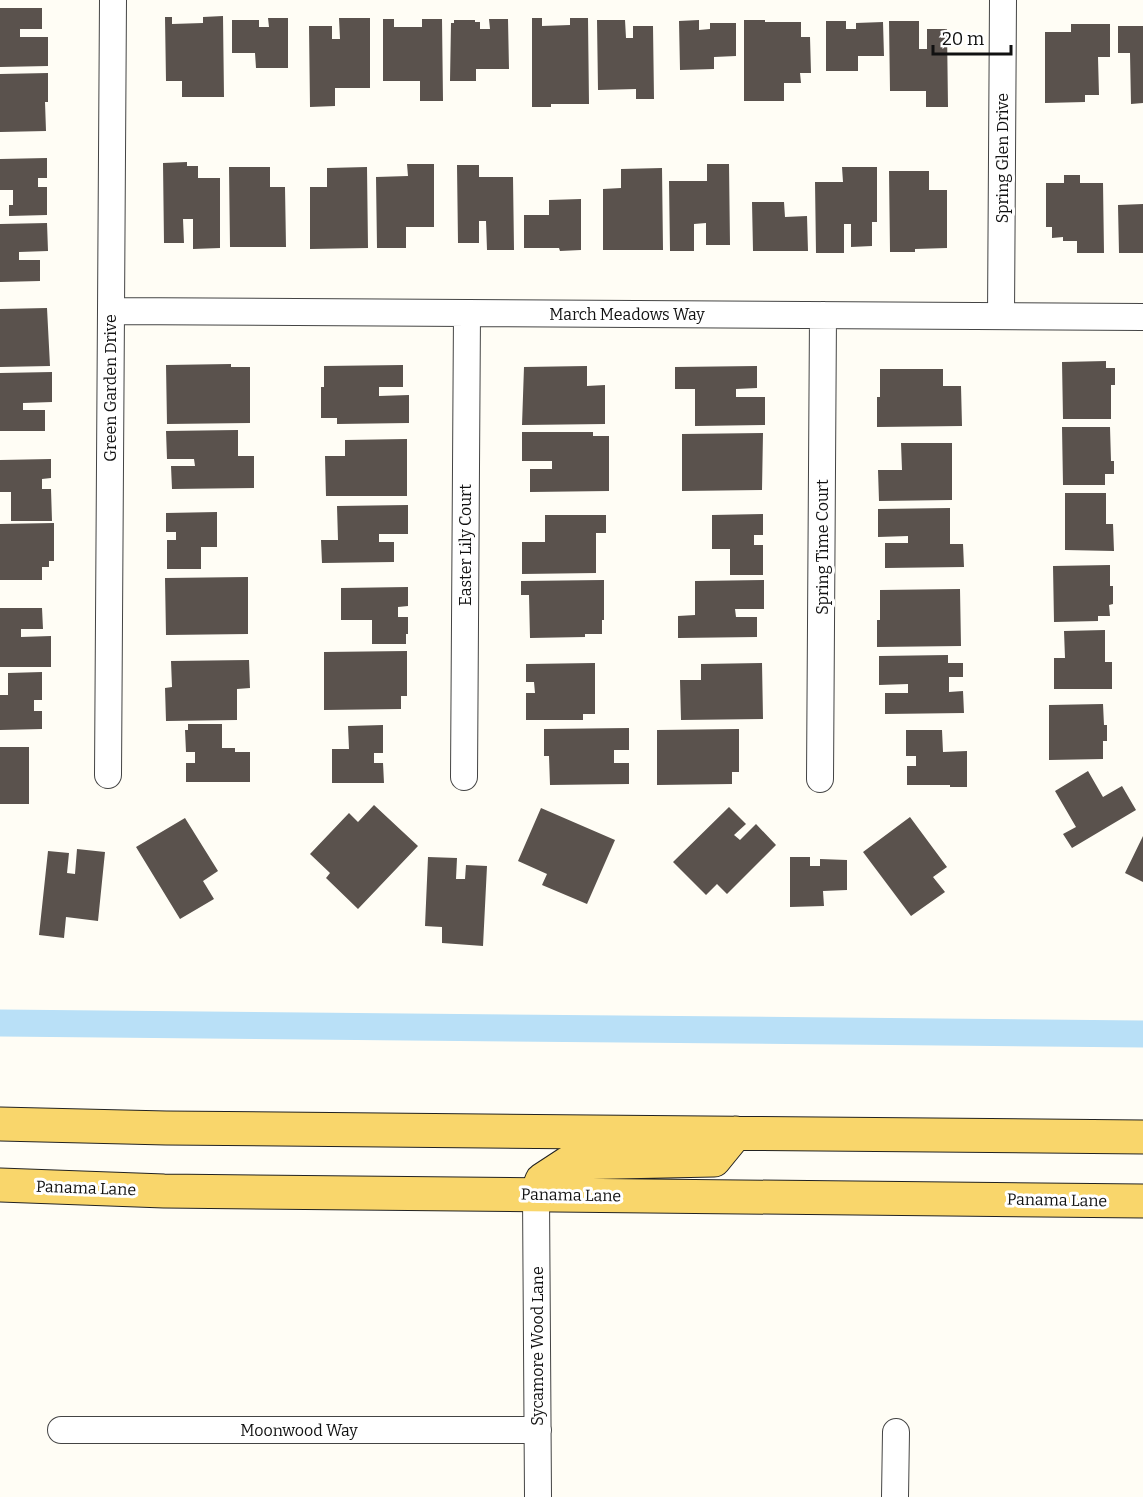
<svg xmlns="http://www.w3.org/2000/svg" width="1143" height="1497" viewBox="0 0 1143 1497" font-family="Bitter,serif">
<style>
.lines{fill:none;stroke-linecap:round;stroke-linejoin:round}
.canal{stroke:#b9e0f7;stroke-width:27}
.building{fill:#5a524d}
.minor-casing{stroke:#444;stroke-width:28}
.major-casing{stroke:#222;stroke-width:35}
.minor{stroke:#fff;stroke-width:26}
.major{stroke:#f9d66b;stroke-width:33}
.labels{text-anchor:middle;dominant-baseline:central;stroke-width:6;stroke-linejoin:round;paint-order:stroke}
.street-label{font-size:16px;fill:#111;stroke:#fff}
</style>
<rect width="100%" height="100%" fill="#fffdf5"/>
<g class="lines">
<!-- canal -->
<path class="canal" d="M0,1023L1143,1034"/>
</g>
<!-- building -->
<path class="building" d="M0,8H42V29H20V37H48V66L0,67Z
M223,16L224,97H182V81H166L165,17H172V24L203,23V17Z
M268,18H288V68H256L255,53H232V20H259V27H269Z
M339,18H370V88H335V106L310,107L309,26H332V39H340Z
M532,18H542V26L570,25V18H588L589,104H551V107H532Z
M383,19H394V27H422V19H442L443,101H420V81H383Z
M489,19H508L509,69H476V81H450L451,23H454V20H475V22H480V29H490Z
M597,20H625L626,38H633V26H653L654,99H636V89L598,90Z
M699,20V30L710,29V23H736V56L714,57V69L680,70L679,21Z
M744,20H765V22H801V37H810L811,73H800L801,83H784V101H744Z
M826,21H846V29H856V23L883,22L884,56H858V71H826Z
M889,21H919V49H927V29H947L948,107H926V91H890Z
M1071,24H1110V57H1098L1099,95H1085V102L1045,103V32H1071Z
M1118,26H1143V103L1131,104L1130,53H1118Z
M48,73V102H45L46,131L0,132V74Z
M47,158V178H38V187H47V215L9,216V205H13V190H0V159Z
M187,162V166H198V178H220V248L193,249V219H183L184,243H164L163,163Z
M407,164H434V227H406V248H377L376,177L408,176Z
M707,164H729L730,245H706V223L694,224V251H670L669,181H707Z
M457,165H479V177H513L514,250H487L486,221H479V243H458Z
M229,167H270V187H285L286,247H230Z
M367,167L368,248L310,249V187H327V168Z
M842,167H877V222H872V246L851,247V224H844V253H816L815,182H843Z
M662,168L663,250H603V189L621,188V169Z
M889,171H929V190H947V248L915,249V252H890Z
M1064,175H1080V183H1103L1104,253H1077V241H1063V237L1052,238V227H1046V183H1064Z
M581,199V250L560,251L559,248H524V215H549V200Z
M752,202H784L785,217L807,216L808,251H753Z
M1143,204V253H1119L1118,205Z
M47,223L48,251L19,252V260H40V281L0,282V224Z
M47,308L50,366L0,367V309Z
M1106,361V368H1115V385H1111V419H1063L1062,362Z
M231,364V367H250V423L167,424L166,365Z
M403,365V387H379V396L409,395V423L337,424V418H321V387H324V366Z
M587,366V386L605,385V424L522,425L524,367Z
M757,366V388L736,389V397H765V425L695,426V389H675V367Z
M880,369H943V386H961L962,426L877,427V397H880Z
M52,372V402L23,403V410H45V431H0V373Z
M1062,427H1110L1111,461H1114V474H1105V485H1063Z
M238,430V456H254V488L172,489L171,466H195L194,459H167L166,431Z
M522,432H593V436H609V491L530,492V469H552V461H522Z
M763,433L762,490L682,491V434Z
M407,439V496H326L325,456H345V440Z
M901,443H952V500L879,501L878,470H902Z
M51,459V478L42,479V489H51L52,521H11V492H0V460Z
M1065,493H1106V524H1113L1114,551L1065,550Z
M408,505V534H379V542H394V562L322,563L321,540H338L337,506Z
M950,508V544H963L964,567L885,568V543H908V536L878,537V509Z
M217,512V547H201V569H167V540H176V532H166V513Z
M763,514V535H754V545H763V575H730V549H712V515Z
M545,515H606V533H596V573L522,574V542H545Z
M54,523V561H49V567H42V580H0V524Z
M1110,565V586H1113V604L1109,605L1110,616H1098V621L1054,622L1053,566Z
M248,577V634L166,635L165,578Z
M604,580V620H602V634H585V637L530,638L529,595H521V581Z
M764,580V609H735L736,617H757V637L678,638V616L695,615V581Z
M408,587V606L398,607V617H408V634H406V644H372V620H341V588Z
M960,589L961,646L877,647V620H880V590Z
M0,608H42L43,629H21V637L51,636V667H0Z
M1105,630V662H1112V689H1054V658H1065L1064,631Z
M407,651V696H401V709L324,710V652Z
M948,655V663H963V677H949V692L963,691L964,713L885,714V693H908V684L879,685V656Z
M249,660L250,688L237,689V720L166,721L165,688L172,687L171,661Z
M595,663V714H583V720H526V693H535L534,682H526V664Z
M762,663L763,719L681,720L680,680H701V664Z
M42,672V700H34V711H42V729L0,730V695H8V673Z
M1103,704L1104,725H1107V741H1103V759L1049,760V705Z
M188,724H222V748H235V752H250V782H186V763H195V752H186L185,730H188Z
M383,725V753H374V763H383L384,783H332V749H349L348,726Z
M629,728V750H614V763H629V784L550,785L549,756H544V729Z
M739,729V772H732V784L657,785V730Z
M906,730H942L943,752L967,751V787H950V785H907V766H916V756H906Z
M0,747H29V804H0Z
M1088,771L1103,797L1122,786L1136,810L1072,848L1063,834L1076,827L1055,791Z
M374,805L418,846L358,909L326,878L330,873L310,854L349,813L358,822Z
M729,807L746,824L734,835L740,840L756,824L776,845L727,894L717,884L706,895L673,862Z
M541,808L615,840L587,904L542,885L547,874L518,861Z
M910,817L947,867L933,877L945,892L911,916L863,852Z
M185,818L218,871L203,881L214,899L180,919L136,847Z
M1143,836V882L1125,873Z
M77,849L105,852L98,921L66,917L64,938L39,935L48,851L69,853L67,873L75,874Z
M428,857L457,858L456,879H465L466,865L487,866L483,946L442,943V927L425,926Z
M790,857H810V866H820V859L847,860V890L823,891L824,906L790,907Z"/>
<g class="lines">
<!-- minor casing -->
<g class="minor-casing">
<path id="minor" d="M111,311L1143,317
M1001,316L1003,0
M108,775L113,0
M464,777L467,313
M820,779L823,315
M536,1195L538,1497
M61,1430H538
M895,1497L896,1432"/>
</g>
<!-- major casing -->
<g class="major-casing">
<path id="major" d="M0,1124L166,1128L1143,1137
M0,1185L164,1191L1143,1201
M536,1195L542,1180L568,1163L714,1160L736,1133"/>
</g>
<!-- minor -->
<use href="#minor" class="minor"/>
<!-- major -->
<use href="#major" class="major"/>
</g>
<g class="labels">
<!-- street labels -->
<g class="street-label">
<text transform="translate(1002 158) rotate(-90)">Spring Glen Drive</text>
<text x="627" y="314">March Meadows Way</text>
<text transform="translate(110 388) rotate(-90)">Green Garden Drive</text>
<text transform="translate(465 545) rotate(-90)">Easter Lily Court</text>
<text transform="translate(822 547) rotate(-90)">Spring Time Court</text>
<text transform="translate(86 1188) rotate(2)">Panama Lane</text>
<text transform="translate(571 1195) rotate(1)">Panama Lane</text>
<text transform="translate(1057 1200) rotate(1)">Panama Lane</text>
<text transform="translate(537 1346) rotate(-90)">Sycamore Wood Lane</text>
<text x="299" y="1430">Moonwood Way</text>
</g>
</g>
<!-- scale -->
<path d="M933 45v9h78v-9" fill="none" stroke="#111111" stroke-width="3"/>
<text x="942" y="45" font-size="18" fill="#111111" stroke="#ffffff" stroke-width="4.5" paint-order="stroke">20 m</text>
</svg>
